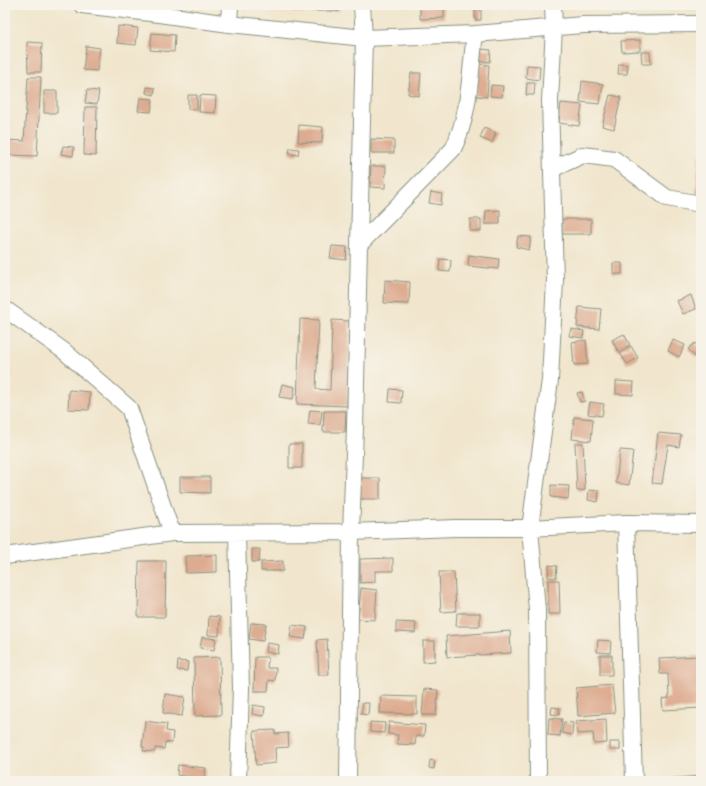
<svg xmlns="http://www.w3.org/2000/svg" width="706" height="786" viewBox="0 0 706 786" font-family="'Libre Bodoni',serif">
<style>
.building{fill:#ddab90}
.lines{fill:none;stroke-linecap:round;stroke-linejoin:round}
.street-casing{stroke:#889280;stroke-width:18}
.street{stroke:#fff;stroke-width:16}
</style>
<rect width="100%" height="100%" fill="#f7f3e8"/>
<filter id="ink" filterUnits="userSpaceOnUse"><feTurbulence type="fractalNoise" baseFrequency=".025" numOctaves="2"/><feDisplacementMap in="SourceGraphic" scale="8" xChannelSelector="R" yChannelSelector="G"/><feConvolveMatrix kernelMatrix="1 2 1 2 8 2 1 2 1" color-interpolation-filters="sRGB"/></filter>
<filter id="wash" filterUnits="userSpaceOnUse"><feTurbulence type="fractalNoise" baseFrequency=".012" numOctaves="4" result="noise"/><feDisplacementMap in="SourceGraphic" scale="16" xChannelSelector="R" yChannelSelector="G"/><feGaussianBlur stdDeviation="0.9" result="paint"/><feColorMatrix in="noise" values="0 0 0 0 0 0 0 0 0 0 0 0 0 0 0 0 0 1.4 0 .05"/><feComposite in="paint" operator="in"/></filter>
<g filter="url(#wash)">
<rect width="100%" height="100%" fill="#f1e6cd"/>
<g id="blocks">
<!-- building -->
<path class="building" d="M293,5H303V12L292,11Z
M311,5H340L339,11H311Z
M444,6V18L420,19V7Z
M475,7H481V20H475Z
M118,26L138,28L136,45L117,43Z
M152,33L175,35L174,52L150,50Z
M640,40V51L622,52L621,41Z
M27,42L42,43L41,72H28Z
M86,46L100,48L97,71L83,70Z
M478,49L491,50L490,62L477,61Z
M641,52H650L651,64H642Z
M478,64L489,65L487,97L476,96Z
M619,64L628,65L627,74H618Z
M527,65L540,66L539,80L526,78Z
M411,73H421L419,96L408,94Z
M28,77H41L37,156L5,155V140L24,141Z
M582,81L603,84L600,104L580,102Z
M527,83H535L534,95H526Z
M491,85L503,86L502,97L490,96Z
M147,87L155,88L154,95L146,93Z
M87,90L99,91L97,104L85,103Z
M44,91H57V113H44Z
M188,95H197V109H188Z
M200,95L216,96L215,113L199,112Z
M610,95L621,97L614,129L602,126Z
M140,98L153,99L151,112L138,111Z
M561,103L582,105L579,126L559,123Z
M85,107H97L96,156L84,155Z
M299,125L323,127L322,143L298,142Z
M484,128L496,133L492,143L480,138Z
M371,139L394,140V153H371Z
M63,146L74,147L73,156L61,154Z
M290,148L299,149L298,155L289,154Z
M699,155H701V194H696Z
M371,166H386L385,188L370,187Z
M431,192L442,194L441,205L429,203Z
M500,210V224H485L486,211Z
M470,219H481V231H470Z
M562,219H591V234H562Z
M518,236L531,237L529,250L516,247Z
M332,246L347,247L346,260L330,258Z
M469,255L499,259L498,269L468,266Z
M440,259L451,260L450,272L439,271Z
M613,263H622V274H613Z
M385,280L410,282L409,304L384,303Z
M691,295L696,309L683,314L677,301Z
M579,307L601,309L599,329L577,327Z
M300,319L319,320L316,389L330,390L332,320L350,321L347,406L297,404Z
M571,329L584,331L583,338L569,336Z
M624,334L630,345L618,351L612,340Z
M586,340L588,364L574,365L572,342Z
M673,340L685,345L679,357L668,351Z
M695,343L701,350V354L696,358L688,349Z
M631,346L638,358L627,364L620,353Z
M616,381L634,382L633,395L616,394Z
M282,384L295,387L293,399L279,397Z
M390,389L402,390L401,403L389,402Z
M69,390L90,392L89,410L68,409Z
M582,392L585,401L580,402L577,393Z
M590,402L604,404L602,416L588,414Z
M310,410L322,411L320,425L308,424Z
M324,411H346L345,432H323Z
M574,417L593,419L591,441L572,439Z
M658,433L681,435L679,447L668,445L662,484L652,483Z
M575,443H583L585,490L577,491Z
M289,444H302V468H289Z
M620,450L633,451L629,485L616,483Z
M180,477H210V493L180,492Z
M358,478H380V499H358Z
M551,485L569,486L568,499L551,497Z
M589,490L599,491L598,502L588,500Z
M252,549H260L259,562H252Z
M217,555V572L186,573L185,556Z
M393,558V571H375V582L360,583V559Z
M139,561H166L165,617H138Z
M283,561V571H261V562Z
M549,565L557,566L556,578L548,577Z
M439,572H454L456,611L441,612Z
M548,580H559L560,614H548Z
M361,588L377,590L375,620L358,619Z
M457,613H480V626H456Z
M209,616L220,617L219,636L208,635Z
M396,622L416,623L415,633L396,632Z
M251,623L266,624L263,641L249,639Z
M292,625L307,627L305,639L290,637Z
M510,631L511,653L447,657L446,636Z
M202,637L216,639L214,650L200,648Z
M327,639L329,675H319L317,640Z
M598,640L611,641L610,653L597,652Z
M423,641H435V661L423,662Z
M267,643L279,645L278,654L266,652Z
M600,655H612V675H600Z
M701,656V708L663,710L662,699L669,698L668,674H660L659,658Z
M220,657L221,715L195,716L194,658Z
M255,657H268L267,668H276L275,681L269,680L268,691H254Z
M178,661L188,662L187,671L177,670Z
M612,685L615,713L578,716L576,688Z
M424,689L438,690L436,715H422Z
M165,694L185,697L182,716L163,713Z
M381,696L417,697V714L380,713Z
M363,703H369L368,715L361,714Z
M253,705L265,707L264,716L252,714Z
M552,707L560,708L559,715L551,714Z
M549,718L562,719L560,736L548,735Z
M606,719L607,743L594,744L593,733L577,734L576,721Z
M145,721L167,724L166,731L173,732L172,743L165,742L164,749L155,748V752L143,751L144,747H142Z
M370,722L385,723L384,733L370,732Z
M389,722L425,725L424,736H416L415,745L397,744L398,735L388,734Z
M564,722L573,723L572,735L562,733Z
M275,730V734L288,733L289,747L275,748L276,763L256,765L254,731Z
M610,742H620V750H610Z
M430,760L435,761L434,769L429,768Z
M178,765L206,768L204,779L177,775Z
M701,776V781H666V779Z"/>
</g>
</g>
<g filter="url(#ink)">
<use href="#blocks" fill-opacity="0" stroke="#889280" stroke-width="1"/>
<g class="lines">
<!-- street casing -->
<g class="street-casing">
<path id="street" d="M82,5L159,14L229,24L364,38L475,34L583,25L701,24
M229,24L230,5
M552,169L583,155L614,159L667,198L701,204
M359,245L364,38L362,5
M5,309L64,351L129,408L172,533
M626,523L634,781
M237,533L241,688L238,781
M5,556L172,533L351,532L455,528H530L626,523L701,524
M348,781L351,532L355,429L359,245L453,149C470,115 470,72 475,34
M538,781L537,610L530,528L550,380L555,280L550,100L554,28L553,5"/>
</g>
<!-- street -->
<use href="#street" class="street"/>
</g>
</g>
<!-- margin -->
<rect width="706" height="786" fill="none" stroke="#f7f3e8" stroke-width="20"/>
</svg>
